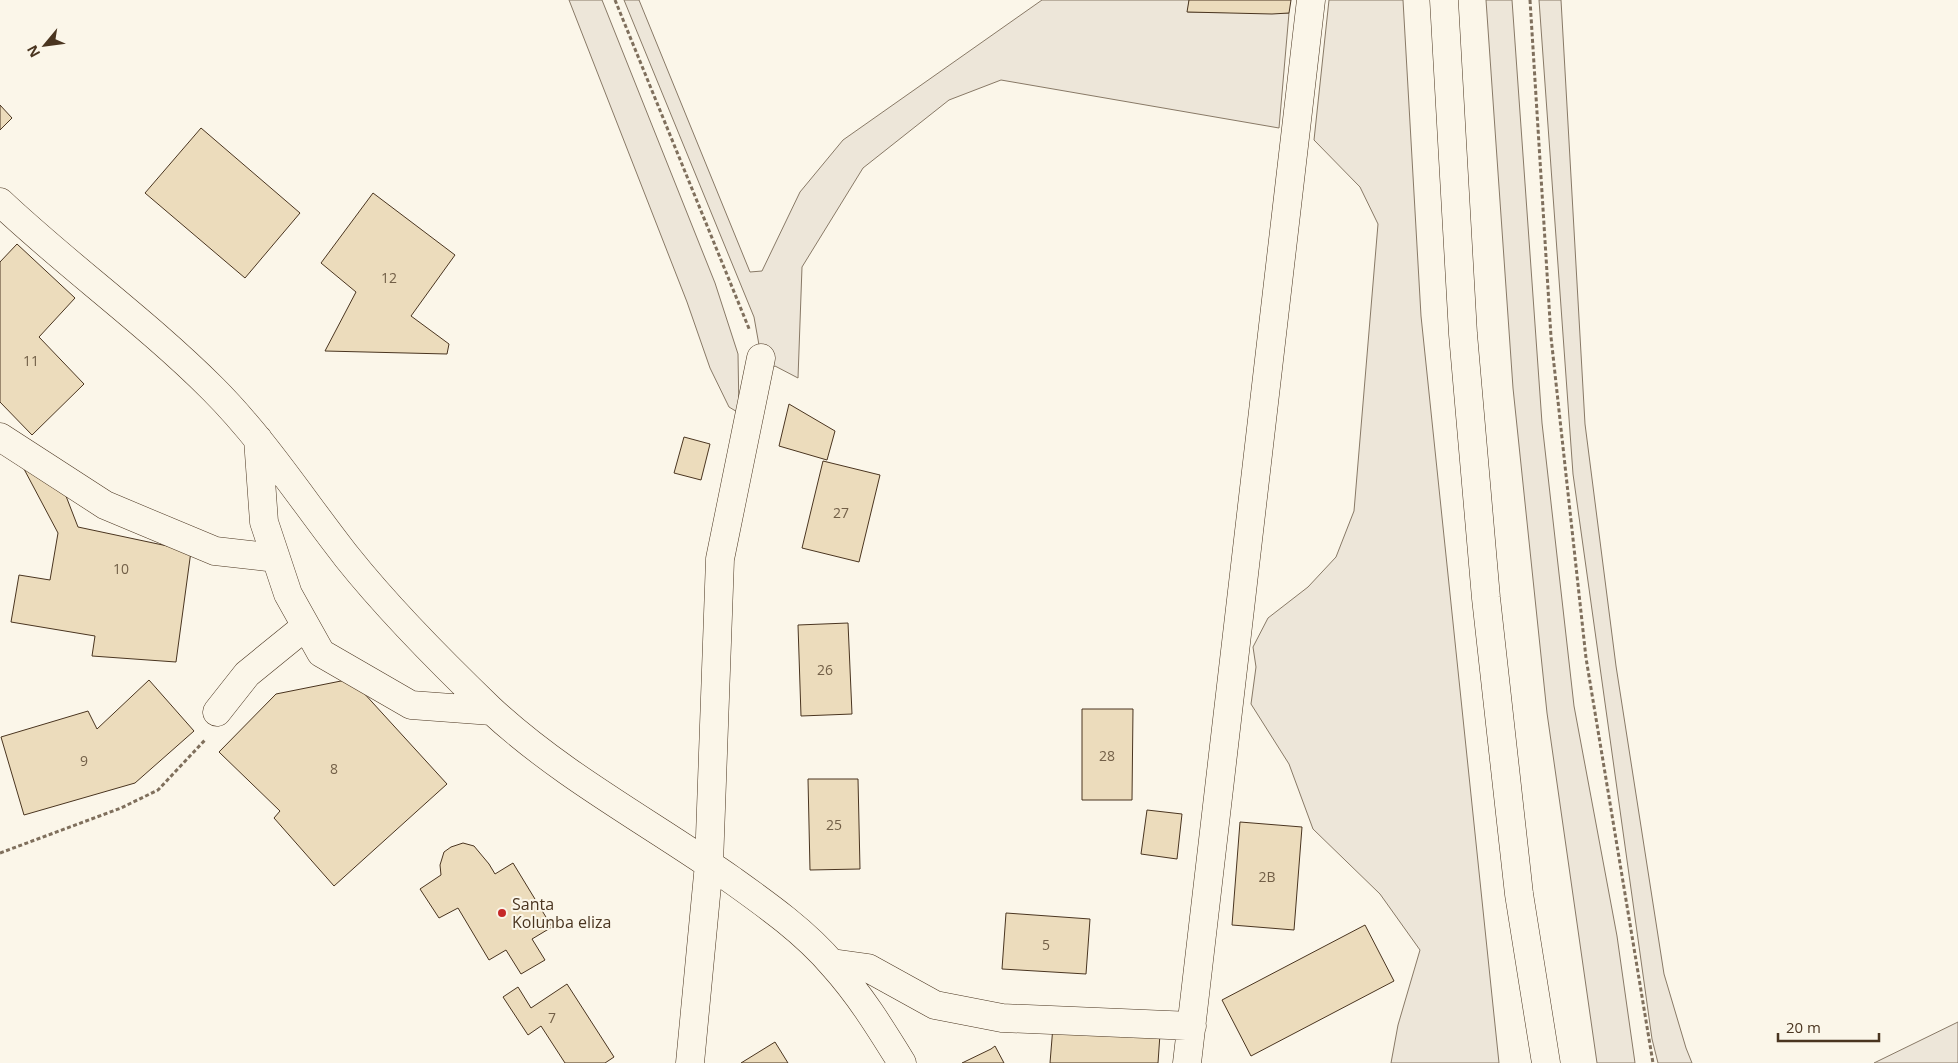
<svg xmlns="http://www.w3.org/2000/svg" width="1958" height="1063" viewBox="0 0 1958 1063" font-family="'Open Sans',sans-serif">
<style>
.green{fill:#ede6d9;stroke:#887966}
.building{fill:#ecdcbc;stroke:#4a3520}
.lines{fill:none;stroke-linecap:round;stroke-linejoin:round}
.minor-casing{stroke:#4a3520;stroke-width:29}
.major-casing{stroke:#4a3520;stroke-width:29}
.path{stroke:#7f6f5c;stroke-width:3;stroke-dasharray:4 2.5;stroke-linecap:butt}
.minor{stroke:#fbf6e9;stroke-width:28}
.major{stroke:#fbf6e9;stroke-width:28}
.poi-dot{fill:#c62828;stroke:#fbf6e9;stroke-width:2}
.labels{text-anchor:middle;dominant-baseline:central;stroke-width:4;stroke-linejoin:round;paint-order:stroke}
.number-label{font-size:14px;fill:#725f47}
.poi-label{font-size:16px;fill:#4a3520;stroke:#fbf6e9;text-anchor:start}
</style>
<rect width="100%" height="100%" fill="#fbf6e9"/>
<!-- green -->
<path class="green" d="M569,0H602L715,283L738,354L739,413L729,407L710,368L687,302Z
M624,0H639L750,272L762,271L800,192L843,140L1042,0H1189L1188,12L1289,13L1279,128L1001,80L949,100L863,168L802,267L798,378L775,366L764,373L754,317Z
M1329,0H1403L1421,316L1499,1063H1391L1398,1025L1420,950L1380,894L1313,829L1289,764L1251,704L1256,667L1253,647L1268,618L1308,587L1336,557L1354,511L1378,224L1360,187L1314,140Z
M1486,0H1512L1542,423L1574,706L1617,936L1635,1063H1597L1547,713L1513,388Z
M1539,0H1561L1585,424L1616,666L1664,974L1686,1048L1692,1063H1658L1652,1039L1573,474Z
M1958,1022V1063H1874Z"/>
<!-- building -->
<path class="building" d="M1189,0H1291L1289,13L1272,14L1187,12Z
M0,105L12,118L0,130Z
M201,128L300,213L245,278L145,193Z
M373,193L455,255L411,316L449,344L447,354L325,351L356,292L321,263Z
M17,244L75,298L39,337L84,384L32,435L0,402V262Z
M789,404L835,431L827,460L779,446Z
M684,437L710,444L701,480L674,473Z
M823,461L880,475L859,562L802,548Z
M24,469L59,478L78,527L191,551L176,662L92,656L95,636L11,622L19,575L50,580L58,533Z
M848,623L852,714L801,716L798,625Z
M351,679L447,784L334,886L274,818L280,811L219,752L276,694Z
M149,680L194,731L135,783L24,815L1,737L88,711L97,729Z
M1082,709H1133L1132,800H1082Z
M808,779H858L860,869L810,870Z
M1147,810L1182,814L1177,859L1141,854Z
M1240,822L1302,827L1294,930L1232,925Z
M463,843L474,846L489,864L495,874L513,863L552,927L532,939L545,960L521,974L506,950L489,960L458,908L439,918L420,889L441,875L440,865L444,852L451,847Z
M1006,913L1090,919L1086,974L1002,969Z
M1365,925L1394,981L1251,1056L1222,1000Z
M567,984L614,1057L605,1063H565L541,1026L528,1035L503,997L518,987L531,1008Z
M1053,1026L1160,1034L1158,1063H1050Z
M775,1042L788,1063H741Z
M995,1046L1004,1063H962L991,1049Z"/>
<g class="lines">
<!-- minor casing -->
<g class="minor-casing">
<path id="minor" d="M0,202C69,267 146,322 213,389C264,440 303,501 347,557C390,611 440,661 490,709C562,776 651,823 732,880C767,905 805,932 833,965C860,995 881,1029 902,1063
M0,437L105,505L215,551L276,558
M258,439L264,522L288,594L321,653L411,705L492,711
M217,712L247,674L306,626
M832,963L868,968L935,1005L1002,1018L1192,1026
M690,1063L709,864L720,559L761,358
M1187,1063L1311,0"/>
</g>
<!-- major casing -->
<g class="major-casing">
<path id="major" d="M1444,0L1463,334L1486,598L1519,894L1546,1063"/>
</g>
<!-- path -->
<path class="path" d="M615,0L750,331
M1530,0L1551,337L1586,658L1653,1063
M0,853L121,808L158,790L205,740"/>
<!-- minor -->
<use href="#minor" class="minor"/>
<!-- major -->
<use href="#major" class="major"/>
</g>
<!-- markers -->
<circle class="poi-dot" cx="502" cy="913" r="5"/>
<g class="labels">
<!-- number labels -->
<g class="number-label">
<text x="389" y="277">12</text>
<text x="31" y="360">11</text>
<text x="841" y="512">27</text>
<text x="121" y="568">10</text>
<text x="825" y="669">26</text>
<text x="1107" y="755">28</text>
<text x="84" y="760">9</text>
<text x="334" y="768">8</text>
<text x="834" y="824">25</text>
<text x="1267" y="876">2B</text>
<text x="1046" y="944">5</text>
<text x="552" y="1017">7</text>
</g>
<!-- poi labels -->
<g class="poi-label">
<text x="512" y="904">Santa<tspan x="512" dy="18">Kolunba eliza</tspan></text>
</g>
</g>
<!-- north arrow -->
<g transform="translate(45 45) rotate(241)" stroke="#fbf6e9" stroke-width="4" paint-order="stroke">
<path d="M0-4L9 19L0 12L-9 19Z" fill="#4a3520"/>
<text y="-8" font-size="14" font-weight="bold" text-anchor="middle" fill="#4a3520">N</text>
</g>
<!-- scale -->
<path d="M1778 1033v8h101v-8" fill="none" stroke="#4a3520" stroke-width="2.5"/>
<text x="1786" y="1033" font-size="15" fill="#4a3520" stroke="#fbf6e9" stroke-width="4" paint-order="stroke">20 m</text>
</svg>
